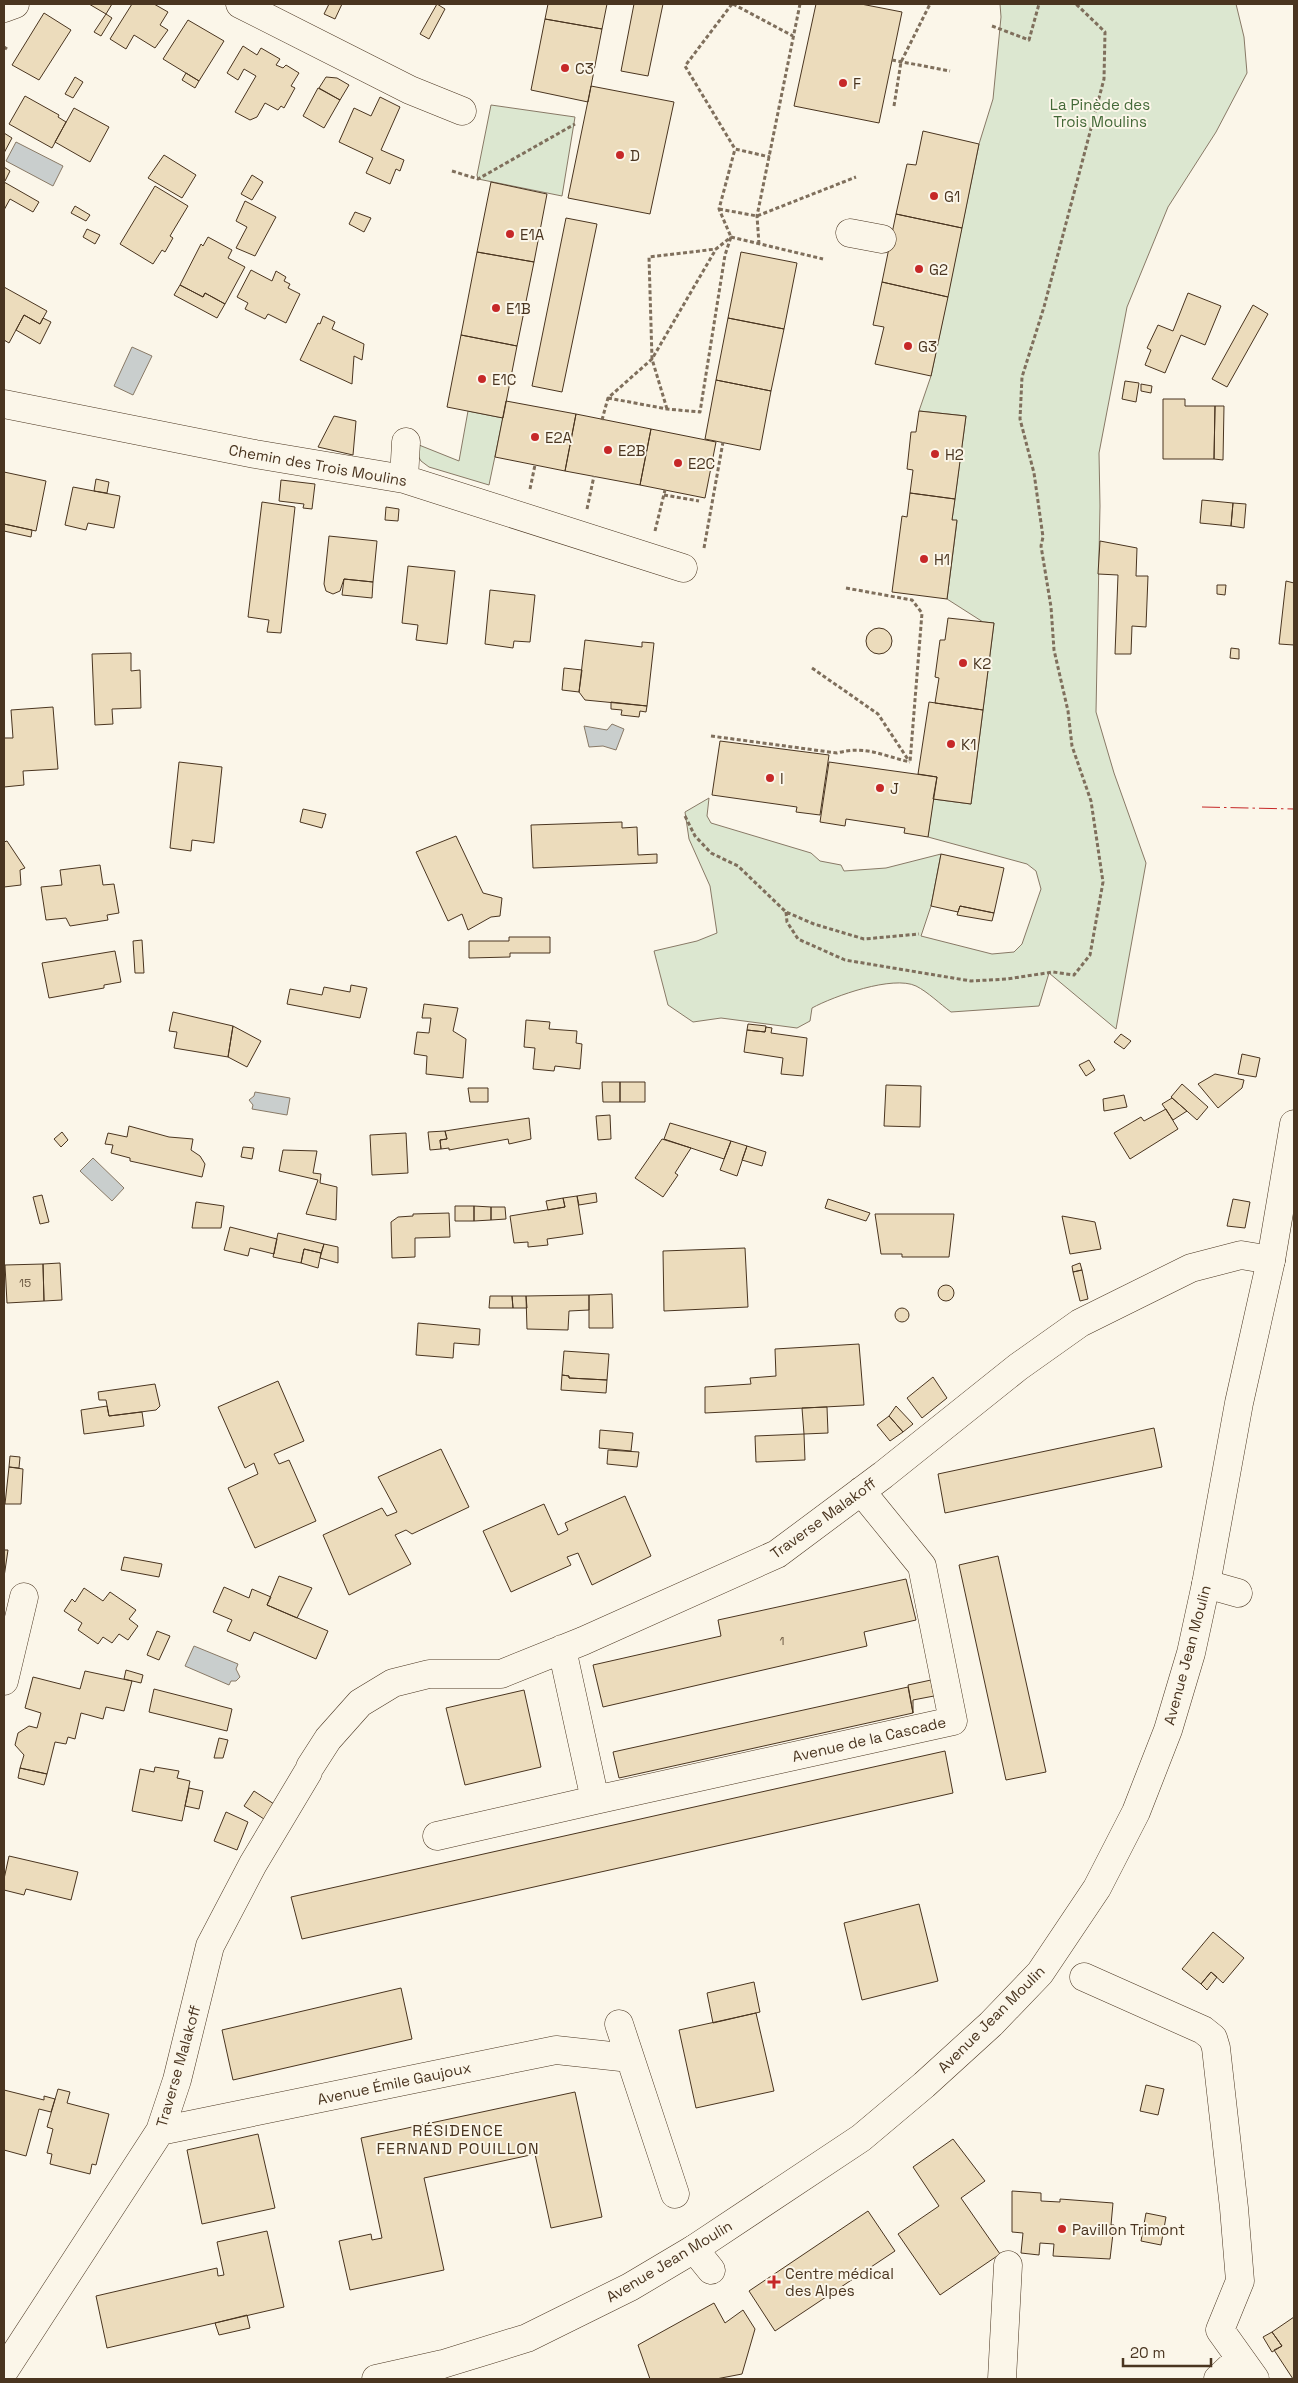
<svg xmlns="http://www.w3.org/2000/svg" width="1298" height="2383" viewBox="0 0 1298 2383" font-family="'Space Grotesk',sans-serif">
<style>
.green{fill:#dce7d0;stroke:#887966}
.water{fill:#c9cecd;stroke:#887966}
.building{fill:#ecdcbc;stroke:#4a3520}
.lines{fill:none;stroke-linecap:round;stroke-linejoin:round}
.minor-casing{stroke:#4a3520;stroke-width:29}
.major-casing{stroke:#4a3520;stroke-width:29}
.path{stroke:#7f6f5c;stroke-width:3;stroke-dasharray:4 2.5;stroke-linecap:butt}
.minor{stroke:#fbf6e9;stroke-width:28}
.major{stroke:#fbf6e9;stroke-width:28}
.power{stroke:#c62828;stroke-width:1;stroke-dasharray:18 4 2.5 4;stroke-linecap:butt}
.poi-dot{fill:#c62828;stroke:#fbf6e9;stroke-width:2}
.labels{text-anchor:middle;dominant-baseline:central;stroke-width:4;stroke-linejoin:round;paint-order:stroke}
.number-label{font-size:12px;fill:#725f47}
.poi-label{font-size:15px;fill:#4a3520;stroke:#fbf6e9;text-anchor:start}
.park-label{font-size:15px;fill:#436837;stroke:#fbf6e9}
.street-label{font-size:15px;fill:#4a3520;stroke:#fbf6e9}
.neighbourhood-label{font-size:16px;letter-spacing:1px;fill:#4a3520;stroke:#fbf6e9}
</style>
<rect width="100%" height="100%" fill="#fbf6e9"/>
<!-- green -->
<path class="green" d="M1000,4H1236L1244,37L1247,73L1216,132L1168,207L1127,307L1099,453L1100,506L1096,712L1114,773L1146,863L1116,1029L1049,973L1039,1006L951,1012C940,1004 928,992 916,986C893,975 834,996 812,1008L810,1021L797,1028L721,1018L693,1022L668,1005L654,951L697,941L717,933L710,886L689,839L685,812L709,798L707,816L711,823L811,853L820,861L841,865L844,871L886,868L941,854L931,906L921,936L992,954L1014,952L1022,944L1041,889L1036,871L1027,864L928,837L933,799L971,804L994,623L983,622L947,599L957,521L952,520L966,416L919,411L931,376L979,144L993,99L1001,17Z
M491,105L575,117L562,196L478,179L477,175Z
M468,411L503,418L489,485L429,467L421,461L417,454L419,445L459,461Z"/>
<!-- water -->
<path class="water" d="M16,142L63,166L53,186L6,161Z
M132,347L152,356L133,395L114,386Z
M612,724L624,729L616,750L603,746L589,747L584,726L607,730Z
M255,1092L290,1098L287,1115L252,1109L253,1105L249,1100L254,1096Z
M93,1158L124,1188L112,1201L80,1171Z
M194,1646L238,1664L236,1669L240,1677L236,1681H231L229,1685L185,1666Z"/>
<!-- building -->
<path class="building" d="M89,4H112L106,14Z
M132,4H154L168,12L160,25L168,30L155,48L134,35L126,49L110,39Z
M329,4H342L335,19L324,14Z
M437,4L445,9L429,39L420,34Z
M548,4H607L602,29L545,19Z
M634,4H663L648,76L621,71Z
M816,4H861L902,12L879,123L794,106Z
M44,13L71,30L39,80L12,65Z
M106,14L112,18L101,36L94,32Z
M545,19L602,29L588,102L531,90Z
M188,20L224,41L199,81L163,59Z
M243,46L257,55L261,48L280,59L276,65L283,68L286,65L299,73L291,86L295,88L284,108L281,106L278,110L265,103L257,117L250,120L235,112L256,76L244,69L238,80L227,73Z
M186,73L199,81L195,88L182,80Z
M75,77L83,82L73,98L65,94Z
M326,77L337,78L349,85L340,100L319,88Z
M591,86L674,102L650,214L568,198Z
M318,88L340,100L324,128L303,116Z
M25,96L59,115L58,117L66,122L52,148L9,124Z
M380,97L400,107L381,150L404,160L400,171L396,169L390,184L366,173L373,158L339,142L354,108L371,116Z
M74,108L109,127L90,162L55,142Z
M923,131L979,144L962,228L896,214L907,164L916,165Z
M4,133L12,138L4,153Z
M164,155L196,175L182,198L148,178Z
M4,167L10,171L5,181L4,180Z
M252,175L263,182L252,200L241,194Z
M4,182L39,202L33,212L10,199L4,210Z
M491,182L547,194L534,262L477,252Z
M155,186L188,206L170,236L173,238L165,252L162,250L153,264L120,244Z
M245,201L276,217L255,256L236,248L247,227L236,221Z
M75,206L90,215L86,221L71,213Z
M355,212L371,218L364,232L349,224Z
M896,214L962,228L948,297L882,282Z
M566,218L597,224L562,392L532,386Z
M87,229L100,235L95,244L83,237Z
M208,237L232,250L228,258L245,267L225,304L205,293L203,297L180,285L201,244L203,246Z
M477,252L534,262L517,346L461,335Z
M741,252L797,263L784,329L728,318Z
M251,270L272,281L276,271L286,277L284,281L290,284L288,288L300,294L286,323L268,314L265,319L245,309L248,303L237,297Z
M882,282L948,297L931,376L875,364L884,327L873,325Z
M180,285L203,297L205,293L225,304L217,318L174,295Z
M4,287L47,311L40,324L24,315L9,343L4,340Z
M1188,293L1221,306L1205,345L1181,335L1165,373L1145,365L1151,350L1147,348L1158,325L1173,331Z
M1253,305L1268,314L1227,387L1212,379Z
M24,315L40,324L43,318L51,322L40,344L16,330Z
M323,316L335,322L332,329L364,344L362,360L354,356L352,384L300,360L318,323L320,324Z
M728,318L784,329L771,391L716,380Z
M461,335L517,346L503,418L447,407Z
M716,380L771,391L760,450L705,439Z
M1125,381L1139,383L1136,402L1122,399Z
M1141,384L1152,386L1151,393L1141,391Z
M1163,399H1185V406H1215L1214,459H1163Z
M506,401L576,414L565,471L495,457Z
M1215,406H1224L1223,460L1214,459Z
M919,411L966,416L955,499L910,493L913,470L907,469L911,432H916Z
M576,414L651,429L640,485L565,471Z
M334,416L356,421L353,455L318,447Z
M651,429L716,442L705,498L640,485Z
M4,472L46,481L36,531L4,524Z
M96,479L109,482L107,493L94,491Z
M281,480L315,484L312,509L303,508L304,504L279,501Z
M73,487L120,496L114,528L88,523L86,530L65,525Z
M910,493L955,499L952,520H957L947,599L892,592L902,516L907,517Z
M1202,500L1233,503L1231,526L1200,523Z
M262,502L295,507L281,633L267,632L269,620L248,617Z
M1233,503L1246,504L1244,528L1231,526Z
M386,507L399,509L398,521L385,520Z
M4,524L32,530L31,537L4,531Z
M329,536L377,541L373,582L344,579L340,591L333,594L326,591L324,584Z
M1100,541L1137,548L1136,576H1148L1146,627L1132,626L1131,654H1115L1118,575L1098,574Z
M408,566L455,571L447,644L416,640L418,625L402,623Z
M344,579L373,582L372,598L342,595Z
M1286,581L1294,583V645L1279,644Z
M1217,585H1226L1225,595L1217,594Z
M490,590L535,595L530,642L514,641L513,648L485,644Z
M948,618L994,623L983,710L935,703L939,678L935,677L940,640H945Z
M866 641a13 13 0 1 1 26 0a13 13 0 1 1-26 0Z
M585,640L642,647V642L654,643L647,706L585,700L579,692Z
M1231,648L1239,649V659L1230,658Z
M131,653V671L140,670L141,708L112,709L113,724L95,725L92,654Z
M564,668L582,670L579,692L562,690Z
M611,702L647,706L646,712L640,711L639,717L621,715L622,710L611,709Z
M929,702L983,710L971,804L933,799L937,777L918,774Z
M53,707L58,769L23,771L24,785L4,787V738H13L11,710Z
M720,741L829,755L820,815L796,812L797,807L712,795Z
M179,762L222,767L214,843L192,840L191,851L170,848Z
M829,762L937,777L928,837L904,833L905,828L846,819L845,826L820,822Z
M303,809L326,814L322,828L300,822Z
M622,822V828L637,827L638,855L657,854V863L533,868L531,825Z
M456,836L483,893L502,898L500,916L491,917L468,930L462,914L448,921L416,852Z
M7,841L25,868L20,870L21,885L4,887V842Z
M941,854L1004,868L994,913L960,906L958,912L931,906Z
M100,865L103,885L114,884L119,913L107,915L108,920L70,926L66,918L46,920L41,887L62,885L60,870Z
M960,906L994,913L992,921L957,915Z
M509,937H550V953H510V957L469,958V941H509Z
M142,940L144,973H135L133,941Z
M115,951L121,982L104,985V988L49,998L42,963Z
M351,985L367,988L360,1018L287,1004L290,989L322,995L324,987L350,992Z
M424,1004L458,1008L453,1031L466,1039L463,1078L426,1074L427,1056L414,1054L417,1032L429,1033L431,1018H422Z
M173,1012L233,1026L228,1057L174,1048L177,1032L169,1031Z
M526,1020L550,1022L549,1029L577,1031L576,1043L582,1044L580,1069L555,1066L554,1071L533,1069L535,1048L524,1047Z
M748,1024L766,1026L765,1032L747,1030Z
M233,1026L261,1041L247,1067L228,1057Z
M766,1027L772,1028L771,1033L807,1038L803,1076L781,1074L783,1058L744,1052L747,1030L765,1032Z
M1121,1034L1131,1041L1124,1049L1114,1042Z
M1242,1054L1260,1058L1256,1077L1238,1074Z
M1089,1060L1095,1070L1086,1076L1079,1065Z
M1215,1074L1244,1080L1242,1088L1218,1108L1198,1084Z
M602,1082H620V1102H603Z
M620,1082H645V1102H620Z
M1182,1084L1208,1107L1197,1120L1171,1097Z
M886,1085L921,1086L920,1127L884,1126Z
M468,1088H488V1102H470Z
M1124,1095L1127,1107L1104,1111L1103,1099Z
M1172,1098L1187,1111L1173,1120L1162,1104Z
M1166,1109L1178,1129L1130,1159L1114,1133L1141,1117L1144,1121Z
M610,1115L611,1139L598,1140L596,1116Z
M529,1118L531,1139L509,1144L508,1139L449,1150V1148L441,1149L440,1140L447,1139L445,1131Z
M670,1123L731,1141L724,1159L664,1139Z
M129,1126L169,1137L193,1139L191,1150L200,1156L205,1164L202,1177L130,1161V1158L111,1153L113,1145L105,1144L108,1133L127,1137Z
M445,1131L447,1139L440,1140L441,1149L430,1150L428,1132Z
M62,1132L68,1140L61,1147L54,1139Z
M406,1133L408,1173L372,1175L370,1135Z
M662,1139L691,1148L675,1173L678,1175L663,1197L635,1178Z
M731,1141L747,1146L737,1176L720,1170Z
M747,1146L766,1152L762,1166L742,1160Z
M243,1147L254,1148L252,1159L241,1157Z
M283,1150L317,1151L313,1173L321,1174L320,1183L337,1187L336,1220L306,1214L318,1180L279,1171Z
M596,1193L597,1202L579,1205L577,1196Z
M42,1195L49,1222L40,1224L33,1197Z
M577,1196L583,1234L547,1239L548,1245L528,1247V1242L514,1243L510,1216L565,1207L563,1198Z
M563,1198L565,1207L548,1210L546,1201Z
M828,1199L870,1213L866,1221L825,1208Z
M1233,1199L1250,1202L1245,1228L1227,1226Z
M196,1202L224,1206L221,1228H192Z
M455,1206H474V1221H455Z
M474,1206L491,1207V1220L474,1221Z
M491,1207H505L506,1219L491,1220Z
M449,1213L450,1237L415,1238V1257L392,1258L391,1222L398,1217L413,1216V1214Z
M875,1214H954L949,1257H902V1254H881Z
M1062,1216L1095,1222L1101,1249L1070,1254Z
M230,1227L277,1239L274,1254L250,1248L248,1256L224,1250Z
M278,1233L324,1244L321,1253L304,1249L301,1263L273,1257Z
M324,1244L338,1247V1263L320,1258Z
M745,1248L748,1307L664,1311L663,1251Z
M304,1249L321,1253L318,1268L301,1263Z
M60,1263L62,1300L44,1301L43,1264Z
M1080,1263L1082,1270L1073,1272L1072,1266Z
M43,1264L44,1301L7,1303L5,1265Z
M1082,1270L1088,1299L1080,1301L1073,1272Z
M938 1293a8 8 0 1 1 16 0a8 8 0 1 1-16 0Z
M612,1294L613,1328H589V1295Z
M589,1295V1310L569,1311L568,1330L527,1329L526,1296Z
M490,1296H512L513,1308H489Z
M512,1296H526L527,1308H513Z
M895 1315a7 7 0 1 1 14 0a7 7 0 1 1-14 0Z
M418,1323L480,1329L479,1345L454,1343L453,1358L416,1355Z
M859,1344L864,1405L705,1413V1387L751,1384L750,1378L776,1376L775,1349Z
M564,1351L609,1354L607,1380L569,1378V1376L562,1375Z
M562,1375L569,1376V1378L607,1380L606,1393L561,1390Z
M933,1377L947,1398L922,1418L907,1398Z
M278,1381L304,1441L274,1454L279,1464L289,1460L316,1521L255,1548L228,1488L258,1474L254,1463L245,1468L218,1407Z
M155,1384L160,1406L156,1410L109,1416L106,1400H99L98,1392Z
M107,1406L109,1416L142,1412L144,1426L84,1434L81,1410Z
M896,1406L913,1424L903,1432L889,1416Z
M827,1407L828,1433L804,1434L802,1408Z
M889,1416L903,1432L890,1441L877,1425Z
M1154,1428L1162,1467L945,1513L938,1474Z
M600,1430L633,1433L631,1451L599,1448Z
M804,1434L805,1460L756,1462L755,1436Z
M441,1449L469,1507L412,1534L406,1530L395,1535L411,1564L349,1595L323,1535L382,1508L387,1516L397,1512L378,1477Z
M608,1450L639,1452L637,1467L607,1464Z
M10,1456L20,1457L19,1468L9,1467Z
M9,1467L23,1469L21,1504H5Z
M625,1496L651,1556L592,1585L578,1553L567,1557L571,1565L511,1592L483,1531L544,1504L558,1535L568,1530L565,1523Z
M4,1550H8L4,1577Z
M998,1556L1046,1772L1006,1780L959,1565Z
M124,1557L162,1564L159,1577L121,1570Z
M279,1576L312,1588L297,1618L267,1605Z
M906,1579L916,1620L864,1632L867,1646L603,1707L593,1665L721,1636L718,1620Z
M224,1587L249,1598L252,1589L271,1597L267,1605L328,1631L316,1659L254,1632L250,1641L227,1631L232,1620L213,1612Z
M84,1588L103,1601L110,1592L136,1610L129,1619L138,1626L128,1640L119,1634L112,1643L103,1637L98,1644L78,1630L82,1623L64,1611L72,1599L75,1602Z
M157,1631L170,1636L159,1660L147,1655Z
M126,1670L143,1675L141,1683L124,1679Z
M85,1671L132,1681L124,1711L106,1707L103,1719L81,1713L75,1739L68,1737L66,1744L55,1742L47,1774L20,1768L24,1755L15,1745L18,1733L29,1726L37,1728L41,1713L25,1708L33,1677L80,1689Z
M931,1680L934,1696L913,1700V1713L908,1685Z
M908,1687L913,1713L619,1778L613,1752Z
M154,1689L232,1709L227,1731L149,1712Z
M524,1690L541,1767L465,1785L446,1708Z
M219,1738L228,1740L223,1758H214Z
M945,1751L953,1793L302,1939L291,1897Z
M155,1767L179,1771L177,1778L190,1781L182,1821L132,1811L140,1769L154,1772Z
M20,1768L47,1774L44,1785L18,1778Z
M189,1788L203,1791L199,1809L185,1806Z
M254,1791L274,1804L264,1819L244,1806Z
M226,1812L248,1822L237,1850L214,1841Z
M9,1856L78,1872L71,1900L26,1889L24,1895L4,1890V1879Z
M919,1904L938,1981L862,2000L844,1923Z
M1213,1932L1244,1958L1223,1983L1211,1972L1201,1984L1182,1969Z
M1211,1972L1217,1977L1207,1990L1201,1984Z
M754,1982L760,2012L713,2023L707,1993Z
M401,1988L412,2039L233,2080L222,2030Z
M756,2013L774,2091L696,2108L679,2030Z
M1146,2085L1164,2089L1158,2115L1140,2111Z
M58,2089L70,2092L67,2103L109,2114L96,2165L92,2164L90,2174L50,2164L52,2154L47,2153L53,2129L47,2127Z
M4,2090L44,2100V2096L55,2099L51,2112L39,2109L26,2156L4,2150Z
M575,2092L602,2217L551,2228L535,2154L424,2178L444,2270L350,2290L339,2241L371,2234L372,2240L382,2238L361,2138Z
M258,2134L275,2208L202,2224L187,2150Z
M953,2139L985,2181L961,2198L1000,2254L940,2295L898,2234L939,2206L913,2167Z
M1012,2191L1041,2193V2201L1060,2202V2199L1113,2203L1111,2225H1114L1110,2259L1053,2256L1054,2244L1040,2243L1039,2255L1021,2253L1023,2233L1012,2232Z
M868,2211L895,2251L775,2331L749,2291Z
M1146,2213L1166,2217L1161,2245L1141,2241Z
M267,2231L284,2307L107,2348L96,2296L217,2268L218,2276L224,2275L217,2242Z
M714,2303L725,2323L743,2310L755,2329L742,2374L716,2379H650L638,2345Z
M247,2315L250,2328L219,2335L215,2323Z
M1294,2317V2379H1293L1274,2350L1282,2346L1272,2332Z
M1272,2332L1282,2346L1272,2352L1263,2337Z"/>
<g class="lines">
<!-- minor casing -->
<g class="minor-casing">
<path id="minor" d="M240,4L410,90L462,111
M850,233L882,239
M4,404L255,454L404,479L683,568
M404,479L406,442
M1206,1584L1238,1593
M562,1649L595,1800L953,1721L922,1566L861,1491
M4,1681L24,1597
M310,1767L328,1739L360,1703L393,1683L429,1674H501L583,1641L777,1554L883,1475L1018,1367L1080,1323L1191,1268L1241,1255L1271,1260
M437,1836L595,1800
M1084,1977L1203,2030L1213,2038L1216,2048L1234,2208L1240,2281L1220,2330L1255,2379
M619,2024L675,2194
M160,2131L556,2050L630,2058
M694,2249L711,2270
M4,2371L160,2131L177,2080L210,1946L253,1864L308,1772
M1002,2379L1008,2265
M1218,2379L1240,2358"/>
</g>
<!-- major casing -->
<g class="major-casing">
<path id="major" d="M4,8L15,4
M376,2379L443,2364L527,2338L630,2287L694,2249L861,2138L924,2085L991,2024L1040,1973L1097,1888L1136,1812L1168,1730L1191,1653L1206,1584L1239,1403L1271,1260L1294,1124"/>
</g>
<!-- path -->
<path class="path" d="M732,4L685,66L735,149L770,157
M733,4L793,36
M866,5V4
M992,26L1029,40L1039,4
M4,47L7,49
M892,60L950,71
M894,106L901,62L930,4
M452,171L478,179L575,124
M719,209L757,216L856,177
M731,237L823,259
M759,244L757,216L800,4
M608,398L667,409L700,412L725,255L731,237L719,209L735,149
M667,409L652,359L649,257L716,249
M602,420L608,398L652,359L716,249L731,237
M530,489L535,465
M664,495L699,501
M587,509L594,476
M655,531L665,490
M704,548L723,442
M846,588L912,600L922,613L910,762
M812,668L878,714L909,761
M711,736L837,753C866,745 883,756 910,762
M685,816L695,836L711,853L738,866L786,912L814,924L864,939L919,934
M786,912L787,922L798,939L845,960L971,981L1007,979L1053,972L1074,975L1090,955L1103,882L1091,801L1072,746L1068,711L1054,650L1051,607L1041,546L1043,537L1034,473L1020,419L1022,377L1044,307L1104,79L1105,32L1076,4"/>
<!-- minor -->
<use href="#minor" class="minor"/>
<!-- major -->
<use href="#major" class="major"/>
<!-- power -->
<path class="power" d="M1202,807L1294,809"/>
</g>
<!-- markers -->
<g class="poi-dot">
<circle cx="565" cy="68" r="5"/>
<circle cx="843" cy="83" r="5"/>
<circle cx="620" cy="155" r="5"/>
<circle cx="934" cy="196" r="5"/>
<circle cx="510" cy="234" r="5"/>
<circle cx="919" cy="269" r="5"/>
<circle cx="496" cy="308" r="5"/>
<circle cx="908" cy="346" r="5"/>
<circle cx="482" cy="379" r="5"/>
<circle cx="535" cy="437" r="5"/>
<circle cx="608" cy="450" r="5"/>
<circle cx="935" cy="454" r="5"/>
<circle cx="678" cy="463" r="5"/>
<circle cx="924" cy="559" r="5"/>
<circle cx="963" cy="663" r="5"/>
<circle cx="951" cy="744" r="5"/>
<circle cx="770" cy="778" r="5"/>
<circle cx="880" cy="788" r="5"/>
<circle cx="1062" cy="2229" r="5"/>
<path d="M771.5 2274.5h5v5h5v5h-5v5h-5v-5h-5v-5h5z"/>
</g>
<g class="labels">
<!-- number labels -->
<g class="number-label">
<text x="25" y="1283">15</text>
<text x="782" y="1641">1</text>
</g>
<!-- poi labels -->
<g class="poi-label">
<text x="575" y="68">C3</text>
<text x="853" y="83">F</text>
<text x="630" y="155">D</text>
<text x="944" y="196">G1</text>
<text x="520" y="234">E1A</text>
<text x="929" y="269">G2</text>
<text x="506" y="308">E1B</text>
<text x="918" y="346">G3</text>
<text x="492" y="379">E1C</text>
<text x="545" y="437">E2A</text>
<text x="618" y="450">E2B</text>
<text x="945" y="454">H2</text>
<text x="688" y="463">E2C</text>
<text x="934" y="559">H1</text>
<text x="973" y="663">K2</text>
<text x="961" y="744">K1</text>
<text x="780" y="778">I</text>
<text x="890" y="788">J</text>
<text x="1072" y="2229">Pavillon Trimont</text>
<text x="785" y="2273">Centre médical<tspan x="785" dy="17">des Alpes</tspan></text>
</g>
<!-- park labels -->
<g class="park-label">
<text x="1100" y="104">La Pinède des<tspan x="1100" dy="17">Trois Moulins</tspan></text>
</g>
<!-- street labels -->
<g class="street-label">
<text transform="translate(318 465) rotate(10)">Chemin des Trois Moulins</text>
<text transform="translate(823 1518) rotate(-36)">Traverse Malakoff</text>
<text transform="translate(1187 1655) rotate(-75)">Avenue Jean Moulin</text>
<text transform="translate(869 1739) rotate(-13)">Avenue de la Cascade</text>
<text transform="translate(991 2019) rotate(-45)">Avenue Jean Moulin</text>
<text transform="translate(178 2066) rotate(-74)">Traverse Malakoff</text>
<text transform="translate(394 2083) rotate(-12)">Avenue Émile Gaujoux</text>
<text transform="translate(669 2261) rotate(-31)">Avenue Jean Moulin</text>
</g>
<!-- neighbourhood labels -->
<g class="neighbourhood-label">
<text x="458" y="2130">RÉSIDENCE<tspan x="458" dy="18">FERNAND POUILLON</tspan></text>
</g>
</g>
<!-- border -->
<rect width="1298" height="2383" fill="none" stroke="#4a3520" stroke-width="10"/>
<!-- scale -->
<path d="M1123 2358v8h88v-8" fill="none" stroke="#4a3520" stroke-width="2.5"/>
<text x="1130" y="2358" font-size="15" fill="#4a3520" stroke="#fbf6e9" stroke-width="4" paint-order="stroke">20 m</text>
</svg>
